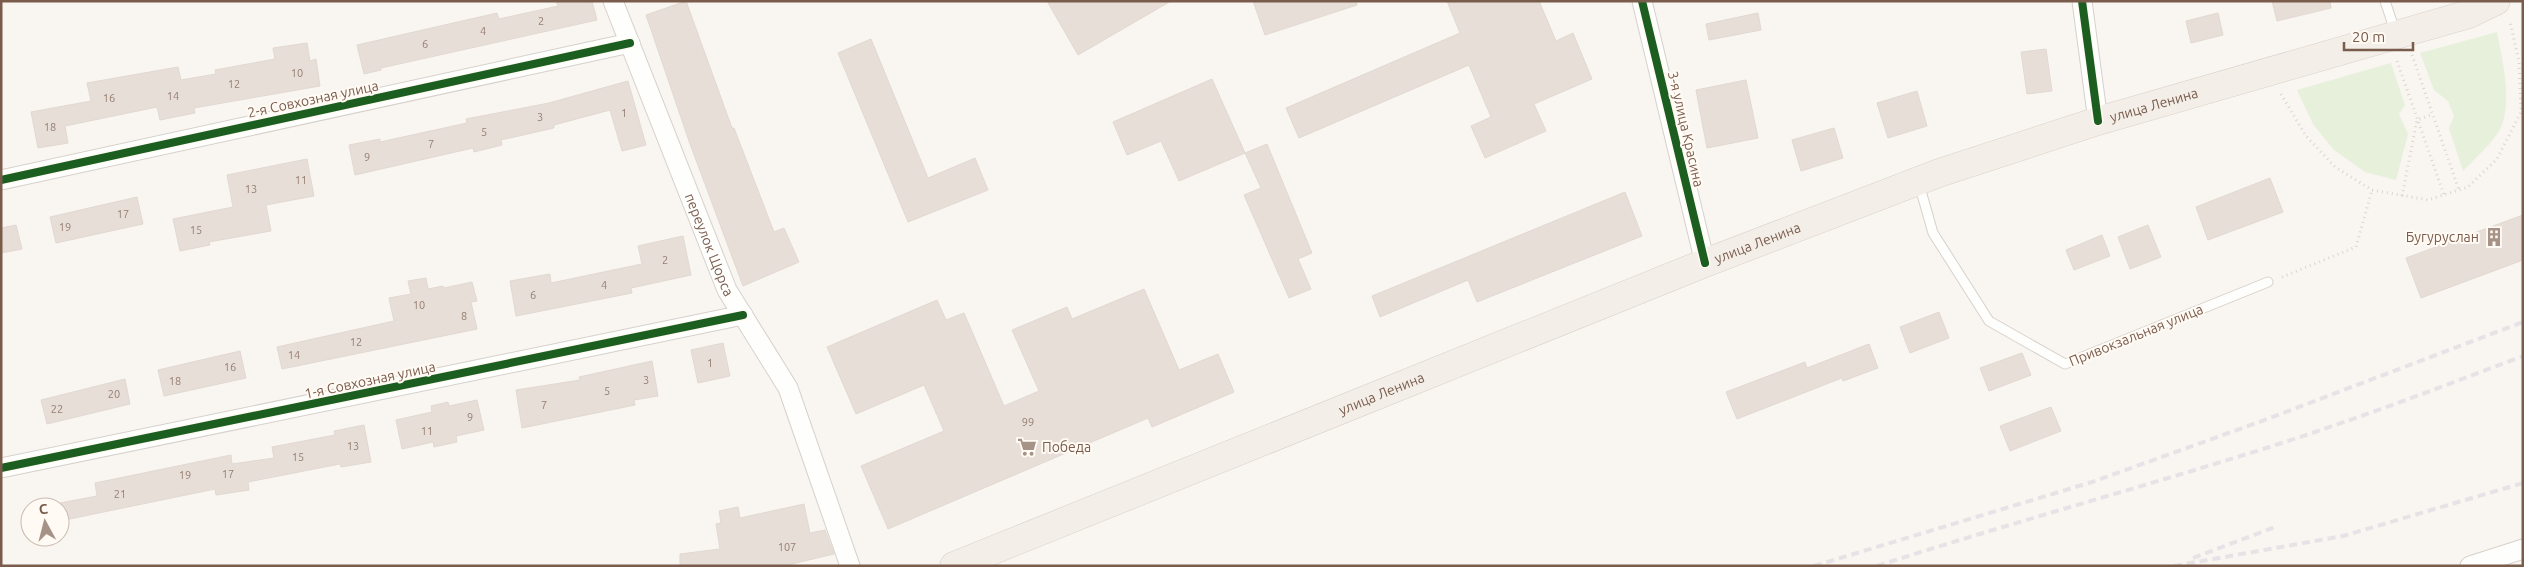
<svg xmlns="http://www.w3.org/2000/svg" width="2524" height="567" viewBox="0 0 2524 567" font-family="Ubuntu,sans-serif">
<style>
.green{fill:#e7f0db}
.building{fill:#e6ded7;stroke:#e2d8d2}
.lines{fill:none;stroke-linecap:round;stroke-linejoin:round}
.lane-casing{stroke:#d7d1cb;stroke-width:11}
.street-casing{stroke:#d7d1cb;stroke-width:21}
.primary-casing{stroke:#dad1cc;stroke-width:29}
.path{stroke:#dcd5d0;stroke-width:3;stroke-dasharray:1 4;stroke-linecap:butt}
.lane{stroke:#fefefd;stroke-width:9}
.street{stroke:#fefefd;stroke-width:19}
.primary{stroke:#f3eee8;stroke-width:28}
.rail{stroke:#e6e3e7;stroke-width:4;stroke-dasharray:8 5;stroke-linecap:butt}
.cycleway-casing{stroke:#fffaf3;stroke-width:11}
.cycleway{stroke:#1b5e20;stroke-width:8}
.labels{text-anchor:middle;dominant-baseline:central;stroke-width:4;stroke-linejoin:round;paint-order:stroke}
.number-label{font-size:11px;fill:#977e72}
.street-label{font-size:14px;fill:#7a5c4d;stroke:#fffaf3}
.poi-label{font-size:14px;fill:#7a5c4d;stroke:#fffaf3;text-anchor:end}
</style>
<rect width="100%" height="100%" fill="#f9f5f0"/>
<!-- green -->
<path class="green" d="M2497,32C2502,59 2514,105 2499,131C2490,146 2475,158 2463,171L2449,128L2454,116L2448,101L2434,90L2420,53Z
M2391,63L2405,105L2399,114L2408,134L2396,180L2365,172L2334,150L2313,124L2297,90Z"/>
<!-- building -->
<path class="building" d="M556,1H592L597,20L381,68V70L364,74L357,45L497,13L499,19L558,6Z
M686,1L732,128H734L774,232L784,228L799,262L743,286L690,144L646,15Z
M1047,1H1171L1078,55Z
M1253,1H1356L1357,5L1265,35Z
M1447,1H1539L1556,41L1573,33L1592,79L1534,104L1546,131L1485,158L1471,126L1491,117L1469,65L1299,138L1286,108L1460,33Z
M2272,1H2330L2331,8L2277,21Z
M1758,13L1761,30L1709,40L1706,24Z
M2218,13L2223,35L2191,43L2186,21Z
M871,39L928,178L975,158L988,190L908,222L838,53Z
M307,43L310,61L316,59L320,86L194,108L195,113L160,120L157,107L65,126L68,143L38,148L31,112L91,101L87,83L178,67L181,80L216,74L215,70L275,59L273,48Z
M2046,49L2052,91L2027,94L2021,52Z
M1212,79L1245,153L1179,181L1161,141L1127,155L1113,122Z
M1746,80L1758,138L1707,148L1696,90Z
M628,81L646,145L622,151L610,110L554,125V128L501,140L502,145L474,152L473,148L355,175L349,145L380,139V142L467,123L466,119L549,103Z
M1917,91L1927,126L1888,138L1877,103Z
M1834,128L1843,158L1801,171L1792,140Z
M1267,144L1312,253L1298,259L1311,289L1289,298L1244,195L1261,188L1245,153Z
M307,159L314,196L266,205L271,231L209,242L210,245L180,251L173,219L233,207L227,175Z
M2270,178L2283,212L2208,240L2196,207Z
M1625,192L1642,236L1477,302L1468,280L1380,317L1372,296Z
M137,197L143,224L56,243L50,217Z
M2523,215V260L2421,298L2406,258Z
M16,225L22,249L1,253V228Z
M2148,225L2161,257L2130,269L2118,237Z
M2102,235L2110,256L2074,270L2066,250Z
M683,236L691,275L631,288L632,293L516,316L510,281L550,274L551,283L642,264L638,246Z
M426,278L428,289L443,286L444,288L472,282L477,301L471,302L477,329L282,369L277,347L394,321L389,298L411,294L408,281Z
M1144,289L1179,370L1218,354L1234,392L1152,427L1148,418L888,529L861,466L944,431L924,385L856,414L827,347L937,300L946,320L964,313L1004,406L1039,391L1012,330L1067,307L1072,319Z
M1939,312L1949,338L1910,353L1900,327Z
M723,343L730,376L698,383L691,350Z
M1869,344L1878,368L1843,381L1842,378L1737,419L1726,392L1805,362L1807,368Z
M240,351L246,378L164,396L158,370Z
M2022,353L2031,375L1989,391L1980,368Z
M652,361L658,396L634,400L635,405L522,428L516,390L580,380L579,377Z
M125,379L130,404L47,424L41,400Z
M477,400L484,430L456,436L457,442L434,447L433,442L402,449L396,420L432,412L431,406L448,402L449,406Z
M2051,407L2061,431L2010,451L2000,426Z
M364,425L371,462L341,467L340,464L248,482L249,490L216,495L215,489L60,521V503L97,496L95,483L231,455L232,464L274,458L272,447L335,435L334,431Z
M804,504L810,533L825,530L834,554L783,566H680V554L720,549L716,524L721,523L719,511L738,507L740,518Z"/>
<g class="lines">
<!-- lane casing -->
<g class="lane-casing">
<path id="lane" d="M2385,1L2396,34
M1919,184L1933,233L1989,321L2065,364L2268,282"/>
</g>
<!-- street casing -->
<g class="street-casing">
<g id="street">
<path id="s1" d="M613,1L727,290L788,388L850,566"/>
<path d="M1642,1L1705,263"/>
<path d="M2082,1L2098,121"/>
<path d="M1,180L630,43"/>
<path d="M1,468L743,315"/>
<path d="M2470,566L2523,549"/>
</g>
</g>
<!-- primary casing -->
<g class="primary-casing">
<g id="primary">
<path id="s2" d="M954,566L1705,263L1939,173L2098,121L2469,14L2496,1"/>
</g>
</g>
<!-- path -->
<path class="path" d="M2412,55L2459,190
M2397,61L2444,195
M2281,94L2306,136L2335,167L2372,190L2428,200L2468,187L2497,159L2521,112L2519,62L2510,21
M2402,196L2417,120L2433,114
M2282,277L2356,247L2372,190"/>
<!-- lane -->
<use href="#lane" class="lane"/>
<!-- street -->
<use href="#street" class="street"/>
<!-- primary -->
<use href="#primary" class="primary"/>
<!-- rail -->
<path class="rail" d="M2193,558L2275,527
M1814,566L2092,482L2262,421L2523,322
M1877,566C2004,525 2132,490 2260,450C2349,422 2436,389 2523,356
M2174,566L2343,536L2523,483"/>
<!-- cycleway casing -->
<g class="cycleway-casing">
<path id="cycleway" d="M1642,1L1705,263
M2082,1L2098,121
M1,180L630,43
M1,468L743,315"/>
</g>
<!-- cycleway -->
<use href="#cycleway" class="cycleway"/>
</g>
<!-- icons -->
<defs>
<g id="building-bare" transform="scale(1.5)"><path d="M-4-6H4V6H1V3H-1V6H-4ZM-2.5-4.3h1.7v1.8h-1.7ZM.8-4.3h1.7v1.8H.8ZM-2.5-1h1.7V.8h-1.7ZM.8-1h1.7V.8H.8Z" fill="#a69286" stroke="#fffaf3" stroke-width="2.5" paint-order="stroke"/></g>
<g id="supermarket-bare" transform="scale(1.5)"><path d="M-6-5.5h2.5l.6 2H6L4.5 2H-2.5L-4.4-4H-6ZM-1.5 3.2a1.3 1.3 0 1 0 .1 0ZM3 3.2a1.3 1.3 0 1 0 .1 0Z" fill="#a69286" stroke="#fffaf3" stroke-width="2.5" paint-order="stroke"/></g>
</defs>
<g fill-rule="evenodd">
<use href="#building-bare" x="2494" y="237"/>
<use href="#supermarket-bare" x="1027" y="447"/>
</g>
<g class="labels">
<!-- number labels -->
<g class="number-label">
<text x="541" y="21">2</text>
<text x="483" y="31">4</text>
<text x="425" y="44">6</text>
<text x="297" y="73">10</text>
<text x="234" y="84">12</text>
<text x="173" y="96">14</text>
<text x="109" y="98">16</text>
<text x="624" y="113">1</text>
<text x="540" y="117">3</text>
<text x="50" y="127">18</text>
<text x="484" y="132">5</text>
<text x="431" y="144">7</text>
<text x="367" y="157">9</text>
<text x="301" y="180">11</text>
<text x="251" y="189">13</text>
<text x="123" y="214">17</text>
<text x="65" y="227">19</text>
<text x="196" y="230">15</text>
<text x="665" y="260">2</text>
<text x="604" y="285">4</text>
<text x="533" y="295">6</text>
<text x="419" y="305">10</text>
<text x="464" y="316">8</text>
<text x="356" y="342">12</text>
<text x="294" y="355">14</text>
<text x="710" y="363">1</text>
<text x="230" y="367">16</text>
<text x="646" y="380">3</text>
<text x="175" y="381">18</text>
<text x="607" y="391">5</text>
<text x="114" y="394">20</text>
<text x="544" y="405">7</text>
<text x="57" y="409">22</text>
<text x="470" y="417">9</text>
<text x="1028" y="422">99</text>
<text x="427" y="431">11</text>
<text x="353" y="446">13</text>
<text x="298" y="457">15</text>
<text x="228" y="474">17</text>
<text x="185" y="475">19</text>
<text x="120" y="494">21</text>
<text x="787" y="547">107</text>
</g>
<!-- street labels -->
<g class="street-label">
<text transform="translate(313 99) rotate(-12)">2-я Совхозная улица</text>
<text stroke="none"><textPath href="#s2" startOffset="1286">улица Ленина</textPath></text>
<text transform="translate(1686 129) rotate(77)">3-я улица Красина</text>
<text stroke="none"><textPath href="#s2" startOffset="866">улица Ленина</textPath></text>
<text stroke="none"><textPath href="#s1" startOffset="262">переулок Щорса</textPath></text>
<text transform="translate(2136 335) rotate(-22)">Привокзальная улица</text>
<text transform="translate(370 380) rotate(-12)">1-я Совхозная улица</text>
<text stroke="none"><textPath href="#s2" startOffset="461">улица Ленина</textPath></text>
</g>
<!-- poi labels -->
<g class="poi-label">
<text x="2479" y="237">Бугуруслан</text>
<text x="1042" y="447" text-anchor="start">Победа</text>
</g>
</g>
<!-- border -->
<rect width="2524" height="567" fill="none" stroke="#7a5c4d" stroke-width="5"/>
<!-- north arrow -->
<g transform="translate(45 522) rotate(353)"><circle r="24" fill="#fffaf3" stroke="#cabbb1"/>
<path d="M0-4L9 19L0 12L-9 19Z" fill="#a69286"/>
<text y="-8" font-size="14" font-weight="bold" text-anchor="middle" fill="#7a5c4d">С</text>
</g>
<!-- scale -->
<path d="M2344 42v8h69v-8" fill="none" stroke="#7a5c4d" stroke-width="2.5"/>
<text x="2352" y="42" font-size="15" fill="#7a5c4d" stroke="#fffaf3" stroke-width="4" paint-order="stroke">20 m</text>
</svg>
